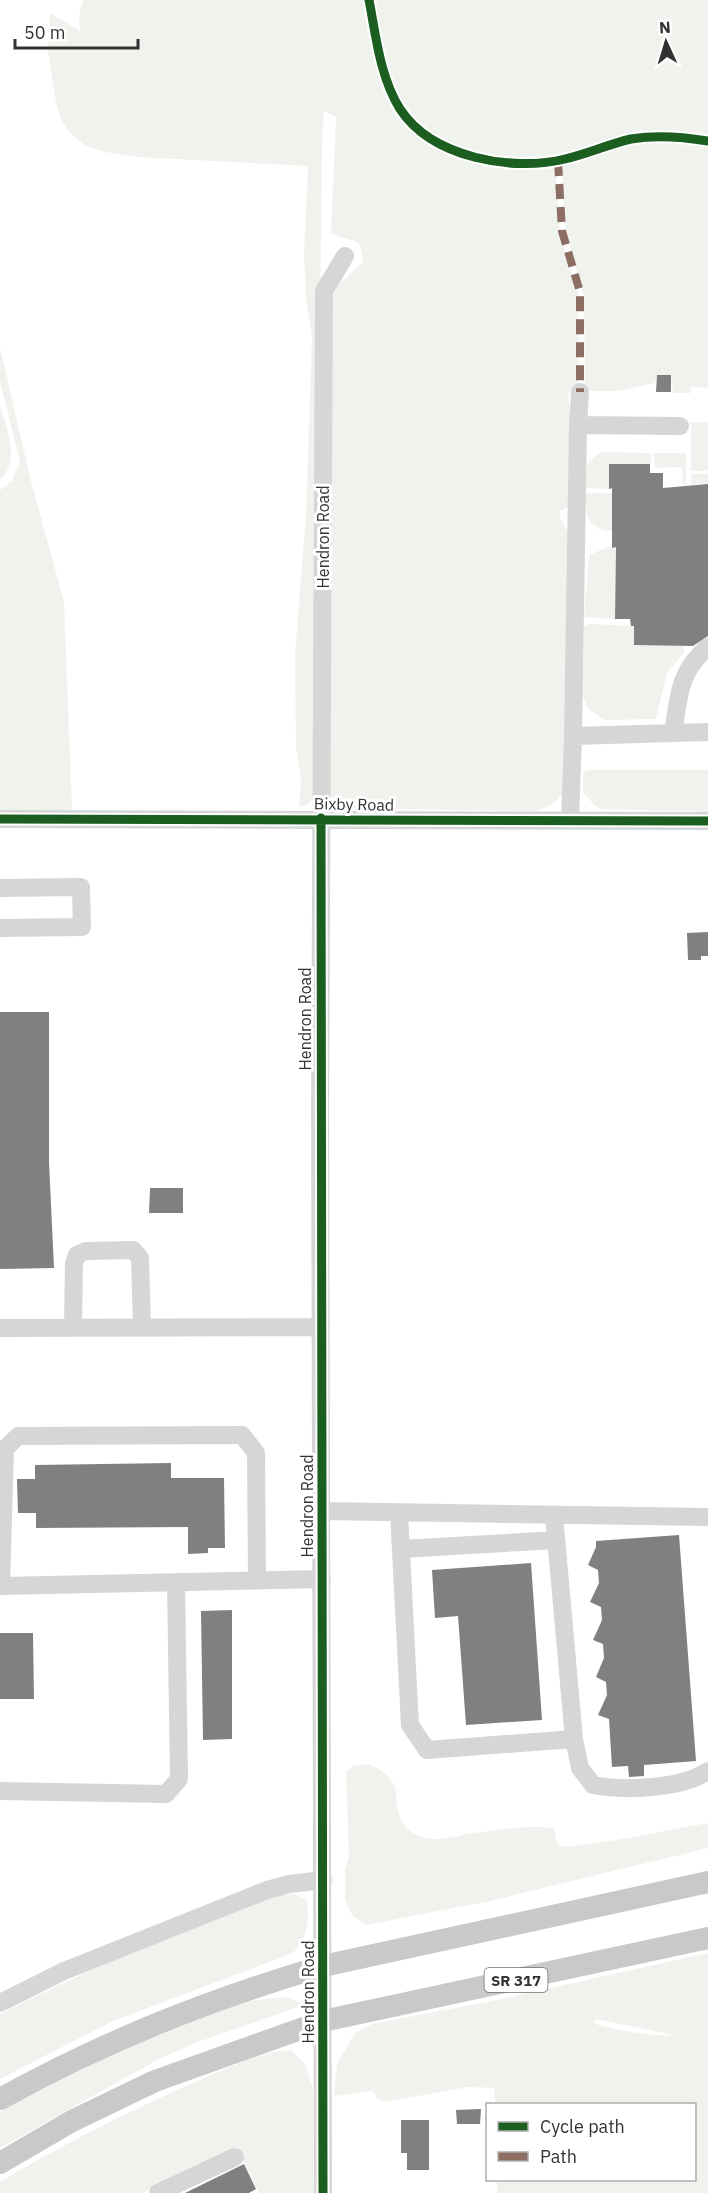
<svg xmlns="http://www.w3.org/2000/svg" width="708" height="2193" viewBox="0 0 708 2193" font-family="'IBM Plex Sans',sans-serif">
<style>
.green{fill:#f0f3ed;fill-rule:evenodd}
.building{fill:#808080}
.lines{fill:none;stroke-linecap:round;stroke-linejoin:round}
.minor{stroke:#d6d6d6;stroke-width:18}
.major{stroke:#c9c9c9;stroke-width:22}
.quiet{stroke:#8d6e63;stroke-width:8;stroke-dasharray:15 8;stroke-linecap:butt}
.cycleway-casing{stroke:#fff;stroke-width:13}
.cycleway{stroke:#1b5e20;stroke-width:9}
.labels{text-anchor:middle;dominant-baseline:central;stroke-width:6;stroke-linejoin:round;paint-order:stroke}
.shield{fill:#fff;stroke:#707070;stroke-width:1.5}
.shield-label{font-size:15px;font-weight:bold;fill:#323232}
.street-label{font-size:16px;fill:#323232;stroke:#fff}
</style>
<rect width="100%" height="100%" fill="#fff"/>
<!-- green -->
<path class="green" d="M83,0H365C367,11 366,21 368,32C373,55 380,81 390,102C418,160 500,173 556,167L559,231L578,293L579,391L568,393L570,416L568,507L560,511V518L569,534L564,791C555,805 547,809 531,811L352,808L344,807L330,796L333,295L335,288L363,262C362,233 350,244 331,233L336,117L324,111L322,145L315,797L307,805L299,807L301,779L296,749L295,655L306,515L312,336L306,297L304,254L308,166L138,157L105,152L86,146L69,132L61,120L56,103L48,51L50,13L80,31L79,16Z
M374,0H708V137C685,134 662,130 640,134C606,139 576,154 542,159C488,168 418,140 394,89C382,62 381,29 374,0Z
M651,140L708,144V388L691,387V393H673L671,375H657L655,383L618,391H585L584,298L565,226L562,168L567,163L630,143Z
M0,348L31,481L64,602L72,810L0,811V490L12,481L20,461L0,382Z
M0,405C7,430 21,459 0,480Z
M691,422L708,423V471H691Z
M608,452L651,453V464H609V489L585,488L587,464L599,453Z
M654,453H686V484H683L682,467L655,468Z
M691,474H708V484H691Z
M585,493H612V531C588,531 585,513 585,493Z
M608,547H616L615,619L584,617L589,555Z
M589,624L634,626V645L683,643L684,652L667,673L656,719L604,720L588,709L583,697L584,626Z
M587,770H708V812L603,809L595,806L583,792V773Z
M369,1764C413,1785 385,1801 406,1827C412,1835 425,1839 435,1839C445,1839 457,1836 467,1834C496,1830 524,1825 554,1828L557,1844L564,1847L617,1840L708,1823V1848L490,1901L366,1925L352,1915L345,1900V1871L349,1855L346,1772L353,1766Z
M295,1894L307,1901C309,1922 308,1937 293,1953L113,2021L0,2079V2014L121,1955L263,1897Z
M708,1953V2193H497V2180H694V2104H495L494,2088L468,2087L385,2102L377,2098L373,2091L334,2096L337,2064L355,2033L372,2024L497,2000ZM596,2019L674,2035C663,2038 602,2028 594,2023Z
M283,1997L301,2002L298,2007L195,2043L159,2059L0,2148V2112L14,2103L129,2046L246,2001Z
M291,2050L306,2065L313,2090L314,2193H259L237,2147L142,2193H0V2182C66,2142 134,2109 204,2078C231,2067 262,2051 291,2050Z"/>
<!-- building -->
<path class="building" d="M657,375H671V392H656Z
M609,464H650V473H663V488L708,484V636L693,646L634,645V626H631L630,619H615L616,547L612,548V488L609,489Z
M708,932V956H701V960H688L687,933Z
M0,1012H49V1162L54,1268L0,1269Z
M150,1188H183V1213H149Z
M171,1463V1478H224L225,1548H208V1553L188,1554V1527L36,1528V1513H18L17,1479H35V1465Z
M679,1535L696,1761L644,1765V1776L629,1777L628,1766L612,1767L609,1719L598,1715L607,1695L606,1682L596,1677L604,1658L603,1644L593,1640L602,1620L601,1607L590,1602L599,1583L598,1570L588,1565L596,1547V1541Z
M531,1563L542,1720L466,1725L458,1616L435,1618L432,1570Z
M232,1610V1739L203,1740L201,1611Z
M0,1633H33L34,1699H0Z
M481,2109L480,2124H457L456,2110Z
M401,2120H429V2170H407V2153H401Z
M244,2164L256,2189L249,2193H185Z"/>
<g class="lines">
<!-- minor -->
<path class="minor" d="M578,425L580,392
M673,733C679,697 678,672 708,647
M573,736L578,425L680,426
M0,819L708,821
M570,820L573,736L708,732
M0,888L81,887L82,927L0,928
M73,1327L74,1263L77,1255L86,1251L133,1250L140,1258L142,1327
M0,1328L321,1327
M322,1511L708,1517
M399,1513L410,1725L427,1750L574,1739L554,1515
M401,1549L556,1540
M0,1586L322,1579
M1,1586L5,1449L18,1436L242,1435L256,1453L257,1580
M574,1739L580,1768L593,1785C625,1791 681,1789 708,1771
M0,1791L166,1794L179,1779L176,1582
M0,2003L64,1971L267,1890L289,1884L323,1880
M158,2193L235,2157
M323,2193L320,1107L324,291L345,256"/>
<!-- major -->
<path class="major" d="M0,2099C105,2041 208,2000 323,1966L708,1882
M0,2163L72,2121L155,2081L323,2021L708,1938"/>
<!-- quiet -->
<path class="quiet" d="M558,161L562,231L580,292V392"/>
<!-- cycleway casing -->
<g class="cycleway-casing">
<path id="cycleway" d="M369,0C376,36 380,77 400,109C432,158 513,172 565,159C587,154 609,144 631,139C655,135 684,137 708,141
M321,818L323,2193
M0,819L708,821"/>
</g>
<!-- cycleway -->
<use href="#cycleway" class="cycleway"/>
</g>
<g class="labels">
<!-- shield labels -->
<rect class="shield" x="484.5" y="1968" width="63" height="24" rx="4.5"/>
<g class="shield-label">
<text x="516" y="1980">SR 317</text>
</g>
<!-- street labels -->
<g class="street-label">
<text transform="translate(323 537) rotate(-90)">Hendron Road</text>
<text transform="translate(354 804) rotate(1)">Bixby Road</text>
<text transform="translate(305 1019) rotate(-90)">Hendron Road</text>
<text transform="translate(307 1506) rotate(-90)">Hendron Road</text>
<text transform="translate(308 1992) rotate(-90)">Hendron Road</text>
</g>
</g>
<!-- legend -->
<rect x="486" y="2103" width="210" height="78" fill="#ffffff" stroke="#adadad" stroke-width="1.5"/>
<rect x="498" y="2122" width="30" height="9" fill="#1b5e20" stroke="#adadad" stroke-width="1.5"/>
<text x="540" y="2133" font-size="18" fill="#323232">Cycle path</text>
<rect x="498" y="2152" width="30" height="9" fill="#8d6e63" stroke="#adadad" stroke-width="1.5"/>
<text x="540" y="2163" font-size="18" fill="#323232">Path</text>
<!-- north arrow -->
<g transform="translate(666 42) rotate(356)" stroke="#ffffff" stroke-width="4.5" paint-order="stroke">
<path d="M0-4.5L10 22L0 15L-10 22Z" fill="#323232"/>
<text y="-9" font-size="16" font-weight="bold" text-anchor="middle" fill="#323232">N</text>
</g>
<!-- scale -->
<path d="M15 39v9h123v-9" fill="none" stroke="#323232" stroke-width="3"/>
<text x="24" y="39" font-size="18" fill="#323232" stroke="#ffffff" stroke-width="4.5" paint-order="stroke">50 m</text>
</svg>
